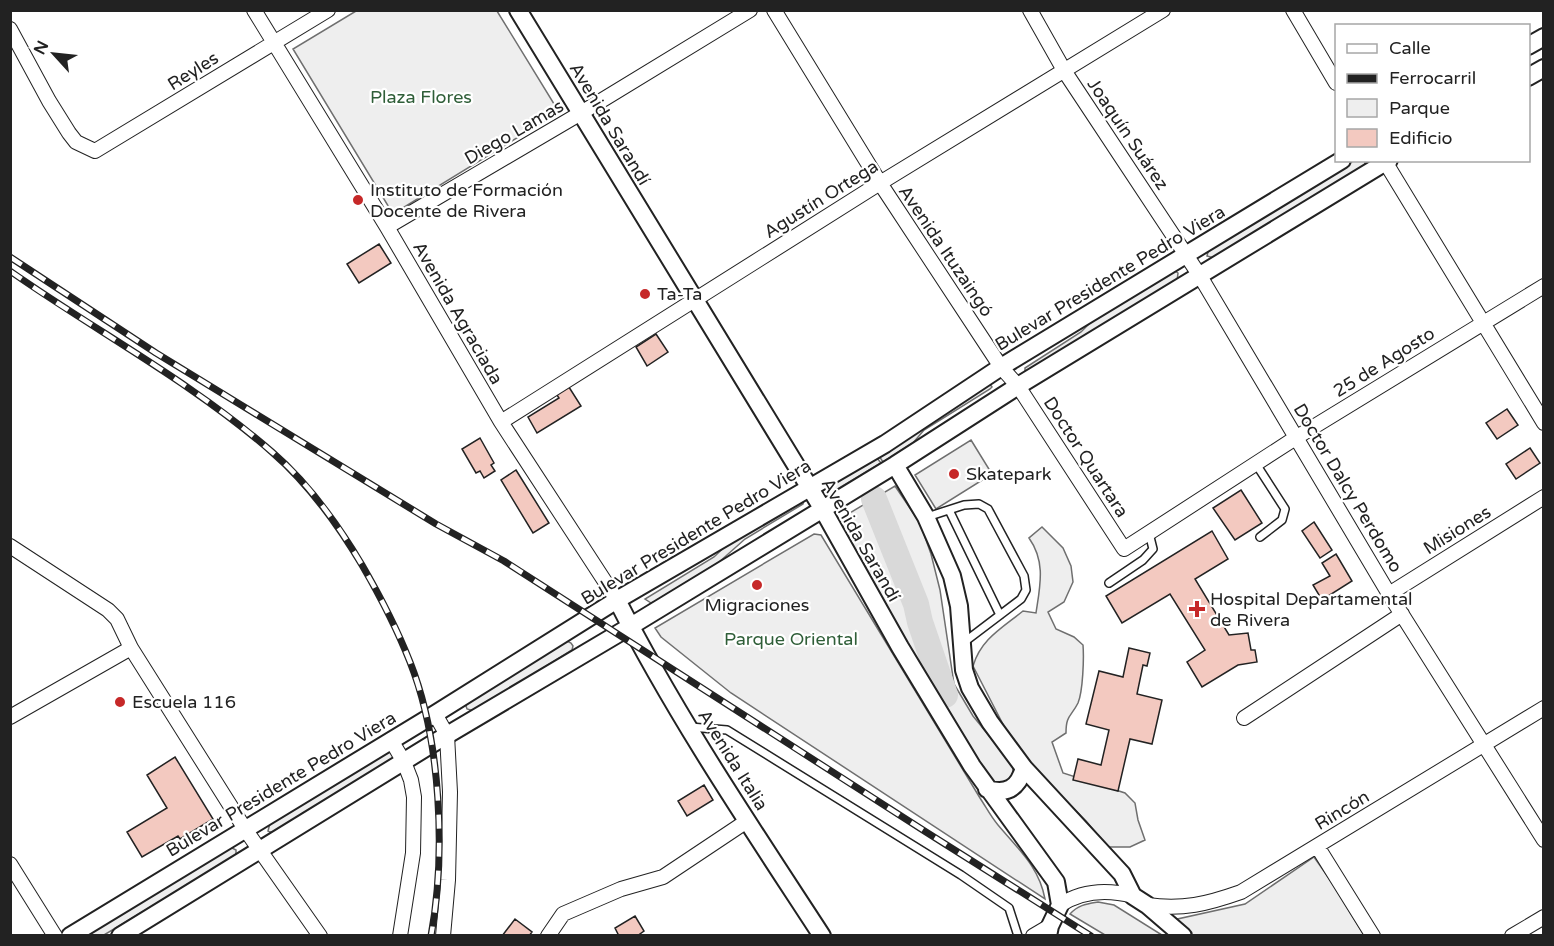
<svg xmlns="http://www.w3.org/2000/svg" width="1554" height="946" viewBox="0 0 1554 946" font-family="'Varela Round',sans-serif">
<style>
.green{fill:#eee;stroke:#6f6f6f;stroke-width:1.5}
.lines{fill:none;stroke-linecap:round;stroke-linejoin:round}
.river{stroke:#d9d9d9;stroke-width:26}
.building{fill:#f3c9c0;stroke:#222;stroke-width:1.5}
.service-casing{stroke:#222;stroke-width:10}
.minor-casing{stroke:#222;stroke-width:16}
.tertiary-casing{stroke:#222;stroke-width:20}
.service{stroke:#fff;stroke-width:7}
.minor{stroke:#fff;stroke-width:14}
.tertiary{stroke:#fff;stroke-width:16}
.rail-casing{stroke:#222;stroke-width:7}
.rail{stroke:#fff;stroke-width:4.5;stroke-dasharray:14;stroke-linecap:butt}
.poi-dot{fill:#c62828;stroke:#fff;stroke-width:2}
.labels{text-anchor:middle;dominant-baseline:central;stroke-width:4.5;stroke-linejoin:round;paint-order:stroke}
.street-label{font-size:18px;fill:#222;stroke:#fff}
.park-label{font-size:18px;fill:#2f5e38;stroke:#fff}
.poi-label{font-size:18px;fill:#222;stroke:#fff;text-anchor:start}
</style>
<rect width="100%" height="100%" fill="#fff"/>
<!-- green -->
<path class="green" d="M356,11H497L559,112L393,214L293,49Z
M1353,161H1365V167L1214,258L1207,256L1209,248Z
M1175,271L1178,273L1177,281L1025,372V368L1081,332L1100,313Z
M989,383L992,387L990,389L924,430L913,443L883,462L879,456Z
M971,440L992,474L936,509L915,475Z
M877,458L881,463L831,493L826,491L827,488Z
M895,486L920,523L931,554L940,590L954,684L973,716L1013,765V775L1004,783L992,782L987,774L849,549L838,520Z
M804,499L803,504L745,539L718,563L656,601L651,603L645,599L714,557L735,537Z
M1042,527L1063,548L1071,566L1073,582L1064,602L1048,612L1056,629L1074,637L1083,645C1084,658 1083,691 1078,703C1071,717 1066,715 1066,733L1052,742L1063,773L1125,793L1135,803L1138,820L1145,840L1130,847H1108L1086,821L1034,768L1008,734L973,666C981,639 1002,628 1023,611L1036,613C1040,586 1046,562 1029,538Z
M814,534L821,535L980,798C986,807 991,817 998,825C1019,850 1039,867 1045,899L731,693L661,637L655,628Z
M565,640L571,643L573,646L572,650L474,711L467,709L465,703Z
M391,748L397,758L275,834L268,831L270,823Z
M230,847L236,850V856L104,935L83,936Z
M1314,857L1333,884L1364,935H1192L1173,920L1245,904Z
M1098,902L1114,905L1162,935H1105L1070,914C1078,905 1086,904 1098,902Z"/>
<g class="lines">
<!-- river -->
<path class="river" d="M874,499L916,604L920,622L945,695"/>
</g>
<!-- building -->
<path class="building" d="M379,244L391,263L359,283L347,264Z
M656,334L668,352L647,366L636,347Z
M567,384L581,406L537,433L528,417L559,398L555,392Z
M1507,409L1518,425L1497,439L1486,423Z
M480,438L494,463L491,465L495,471L484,478L480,471L476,473L462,449Z
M1530,448L1540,463L1516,479L1506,464Z
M516,470L549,523L533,533L501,480Z
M1241,490L1262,523L1235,540L1213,508Z
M1314,522L1332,550L1320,558L1302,531Z
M1212,531L1228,559L1195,579L1229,635L1248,633L1251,650H1255L1257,662L1238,665L1202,687L1187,662L1205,650L1170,594L1122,623L1106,596Z
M1336,554L1352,581L1322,600L1313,585L1330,576L1322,563Z
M1129,648L1150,653L1147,666L1143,665L1137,694L1162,700L1152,744L1130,739L1118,791L1073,780L1078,759L1101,765L1109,730L1086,724L1099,671L1123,677Z
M175,757L213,819L180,839L178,836L142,857L127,832L167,808L147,775Z
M704,785L713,800L687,816L678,801Z
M635,916L644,931L637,936H619L615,928Z
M515,919L532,932L529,936H502Z"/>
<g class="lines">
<!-- service casing -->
<g class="service-casing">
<path id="service" d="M1256,464L1285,509L1282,520L1260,537
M949,510L1000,615
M927,517L964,505L979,504L988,509L1024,576L1026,590L1021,599L963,643
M1109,583L1143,560L1153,549L1149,533
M690,727L727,730L961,875L1009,908L1018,936"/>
</g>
<!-- minor casing -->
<g class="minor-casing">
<path id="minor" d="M254,10L387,227L501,422L617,600
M774,10L880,183L1001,367L1018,386L1124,549L1297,437L1544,286
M1030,10L1065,72L1200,276L1389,594L1544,840
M1293,10L1336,83
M10,29L49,101L69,133L76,142L95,151L328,10
M1384,160L1544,423
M387,227L581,113L750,10
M501,422L880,183L1163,10
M10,546L108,610L117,619L131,648L245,829L320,936
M1389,594L1544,497
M435,714L447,735L450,792L448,880L443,936
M10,717L131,648
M1244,718L1402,614
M391,740L404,762L411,780L414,797L413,853L400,936
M1317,846L1373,936
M10,864L55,936
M1060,905C1083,890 1107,889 1133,896
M1147,905C1183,910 1207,904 1241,892L1544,708
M548,936L563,914L621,889L663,877L747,821
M1033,936L1050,926
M1512,936L1544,917"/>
</g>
<!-- tertiary casing -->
<g class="tertiary-casing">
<path id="tertiary" d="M518,10L822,508L900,647L972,766L1056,882L1060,905L1050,926L1048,936
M1528,46L1544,37
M1528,77L1544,68
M895,465L926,517L952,576L959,606L964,670L970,688L990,722L1024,768L1122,874L1133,896L1147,905L1183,936
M617,600C676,716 751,827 822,936
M987,789C1007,795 1018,788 1024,768
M70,936L435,714L617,600L885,444L1001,367L1342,160
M120,936L432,744L626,629L895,465L1018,386L1389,160"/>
</g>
<!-- service -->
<use href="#service" class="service"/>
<!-- minor -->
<use href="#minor" class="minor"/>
<!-- tertiary -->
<use href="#tertiary" class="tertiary"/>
<!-- rail casing -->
<g class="rail-casing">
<path id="rail" d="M10,257L156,353L436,524L504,561L926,832L1091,936
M10,271C97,332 192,382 272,452C309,484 337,523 362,565C380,596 397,629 410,662C441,740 446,854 431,936"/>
</g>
<!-- rail -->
<use href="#rail" class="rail"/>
</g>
<!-- markers -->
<g class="poi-dot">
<circle cx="358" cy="200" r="6"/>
<circle cx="645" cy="294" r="6"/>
<circle cx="954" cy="474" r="6"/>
<circle cx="757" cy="585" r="6"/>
<path d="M1194 600h6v6h6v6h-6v6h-6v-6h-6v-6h6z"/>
<circle cx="120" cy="702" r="6"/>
</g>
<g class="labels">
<!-- street labels -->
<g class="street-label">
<text transform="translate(193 71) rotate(-32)">Reyles</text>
<text transform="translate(610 124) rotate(59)">Avenida Sarandí</text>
<text transform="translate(514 132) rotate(-30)">Diego Lamas</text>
<text transform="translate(1128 134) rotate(56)">Joaquín Suárez</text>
<text transform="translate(821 199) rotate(-32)">Agustín Ortega</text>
<text transform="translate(946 251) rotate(56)">Avenida Ituzaingó</text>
<text transform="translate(1110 278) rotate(-31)">Bulevar Presidente Pedro Viera</text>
<text transform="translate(458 313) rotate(60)">Avenida Agraciada</text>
<text transform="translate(1384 362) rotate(-32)">25 de Agosto</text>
<text transform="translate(1086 457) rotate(57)">Doctor Quartara</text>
<text transform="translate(1348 488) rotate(59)">Doctor Dalcy Perdomo</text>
<text transform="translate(1457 530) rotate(-32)">Misiones</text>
<text transform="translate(696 532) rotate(-31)">Bulevar Presidente Pedro Viera</text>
<text transform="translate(861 540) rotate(60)">Avenida Sarandí</text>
<text transform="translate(733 760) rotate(58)">Avenida Italia</text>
<text transform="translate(281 784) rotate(-31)">Bulevar Presidente Pedro Viera</text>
<text transform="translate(1342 810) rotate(-31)">Rincón</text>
</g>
<!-- park labels -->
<g class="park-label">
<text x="421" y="97">Plaza Flores</text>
<text x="791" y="639">Parque Oriental</text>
</g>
<!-- poi labels -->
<g class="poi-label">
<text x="370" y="190">Instituto de Formación<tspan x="370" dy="21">Docente de Rivera</tspan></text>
<text x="657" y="294">Ta-Ta</text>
<text x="966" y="474">Skatepark</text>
<text x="1210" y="599">Hospital Departamental<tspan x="1210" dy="21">de Rivera</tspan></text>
<text x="757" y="605" text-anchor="middle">Migraciones</text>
<text x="132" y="702">Escuela 116</text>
</g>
</g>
<!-- border -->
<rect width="1554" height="946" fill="none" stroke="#222222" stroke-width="24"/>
<!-- legend -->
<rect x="1335" y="24" width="195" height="138" fill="#ffffff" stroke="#a7a7a7" stroke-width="1.5"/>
<rect x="1347" y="44" width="30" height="9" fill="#ffffff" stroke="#a7a7a7" stroke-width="1.5"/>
<text x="1389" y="54" font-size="18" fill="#222222">Calle</text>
<rect x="1347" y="74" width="30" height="9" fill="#222222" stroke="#a7a7a7" stroke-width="1.5"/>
<text x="1389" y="84" font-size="18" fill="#222222">Ferrocarril</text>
<rect x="1347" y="99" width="30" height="18" fill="#eeeeee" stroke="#a7a7a7" stroke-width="1.5"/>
<text x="1389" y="114" font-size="18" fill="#222222">Parque</text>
<rect x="1347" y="129" width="30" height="18" fill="#f3c9c0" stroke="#a7a7a7" stroke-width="1.5"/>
<text x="1389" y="144" font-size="18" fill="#222222">Edificio</text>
<!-- north arrow -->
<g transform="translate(54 54) rotate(297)" stroke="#ffffff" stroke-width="4.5" paint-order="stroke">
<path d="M0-4.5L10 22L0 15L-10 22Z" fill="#222222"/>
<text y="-9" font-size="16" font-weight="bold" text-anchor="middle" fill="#222222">N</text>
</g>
</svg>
